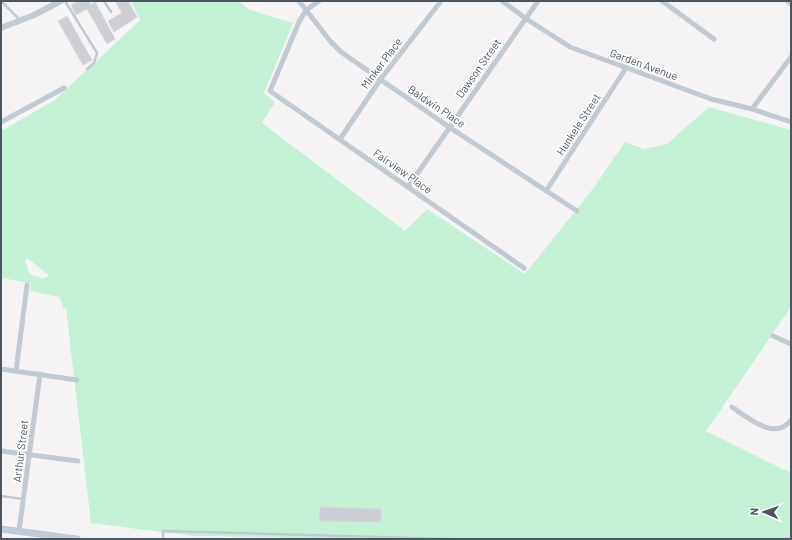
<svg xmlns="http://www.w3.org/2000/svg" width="792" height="540" viewBox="0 0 792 540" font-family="Barlow,sans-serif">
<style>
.green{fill:#c3f1d5;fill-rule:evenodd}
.building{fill:#cdcfd5;stroke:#d7d9de}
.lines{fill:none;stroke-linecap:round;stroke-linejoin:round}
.service{stroke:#c1cad2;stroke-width:2.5}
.minor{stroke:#c1cad2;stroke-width:5}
.tertiary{stroke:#c1cad2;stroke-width:6}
.secondary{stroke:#c1cbd6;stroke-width:7}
.labels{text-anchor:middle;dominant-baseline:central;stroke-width:3.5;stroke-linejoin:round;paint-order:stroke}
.street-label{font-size:11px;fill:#4a5661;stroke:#fff}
</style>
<rect width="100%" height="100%" fill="#f5f3f3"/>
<!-- green -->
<path class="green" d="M131,1H238L250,10L293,23L264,93L275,102L262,123L405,231L427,209L525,274L592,190L625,142L644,149L667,144L709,107L791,130V307L706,431L791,473V539H365L193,536L91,523L66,308L64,309L59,297L30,291L31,283L1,278V131L55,100L140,20ZM27,258L50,276H49L43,279L30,274L25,261Z"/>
<!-- building -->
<path class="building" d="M78,1H89L91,5L95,2L115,39L107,44L87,9L76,15L71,5Z
M115,1H128L137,17L114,32L108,21L122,13Z
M67,16L92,60L83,65L58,21Z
M320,507L381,509V522L319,521Z"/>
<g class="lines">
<!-- service -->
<path class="service" d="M1,1L20,20
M65,1L97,53L94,63L87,69
M104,1L111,12
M1,496L23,499
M163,539V531L451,539"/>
<!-- minor -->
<path class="minor" d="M299,1L331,42L341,52L449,127L577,211
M319,1L306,10L299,22L270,91L524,268
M502,1L525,18L570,47L711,99L752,109L791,122
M662,1L714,39
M787,1L791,4
M752,109L791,57
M1,122L64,88
M340,139L380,80L441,1
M408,187L538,1
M546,191L626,68
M773,336L791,344
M1,369L77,380
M16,371L27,285
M732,407C747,417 776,442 791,420
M1,451L78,461
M19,531L40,374"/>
<!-- tertiary -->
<path class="tertiary" d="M1,28L34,15L61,1"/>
<!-- secondary -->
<path class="secondary" d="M1,529L77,539"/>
</g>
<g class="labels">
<!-- street labels -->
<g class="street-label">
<text transform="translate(381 63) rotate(-53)">Minker Place</text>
<text transform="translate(644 64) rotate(20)">Garden Avenue</text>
<text transform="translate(478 68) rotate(-55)">Dawson Street</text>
<text transform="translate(437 106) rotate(34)">Baldwin Place</text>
<text transform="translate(578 124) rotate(-57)">Hunkele Street</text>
<text transform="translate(403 171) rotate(35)">Fairview Place</text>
<text transform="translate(20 451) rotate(-83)">Arthur Street</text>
</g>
</g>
<!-- border -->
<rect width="792" height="540" fill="none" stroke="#4a5661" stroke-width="4"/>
<!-- north arrow -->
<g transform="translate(764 512) rotate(272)" stroke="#ffffff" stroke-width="3" paint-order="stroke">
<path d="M0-3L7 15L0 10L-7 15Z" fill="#4a5661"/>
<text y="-6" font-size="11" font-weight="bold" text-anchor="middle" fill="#4a5661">N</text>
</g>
</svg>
